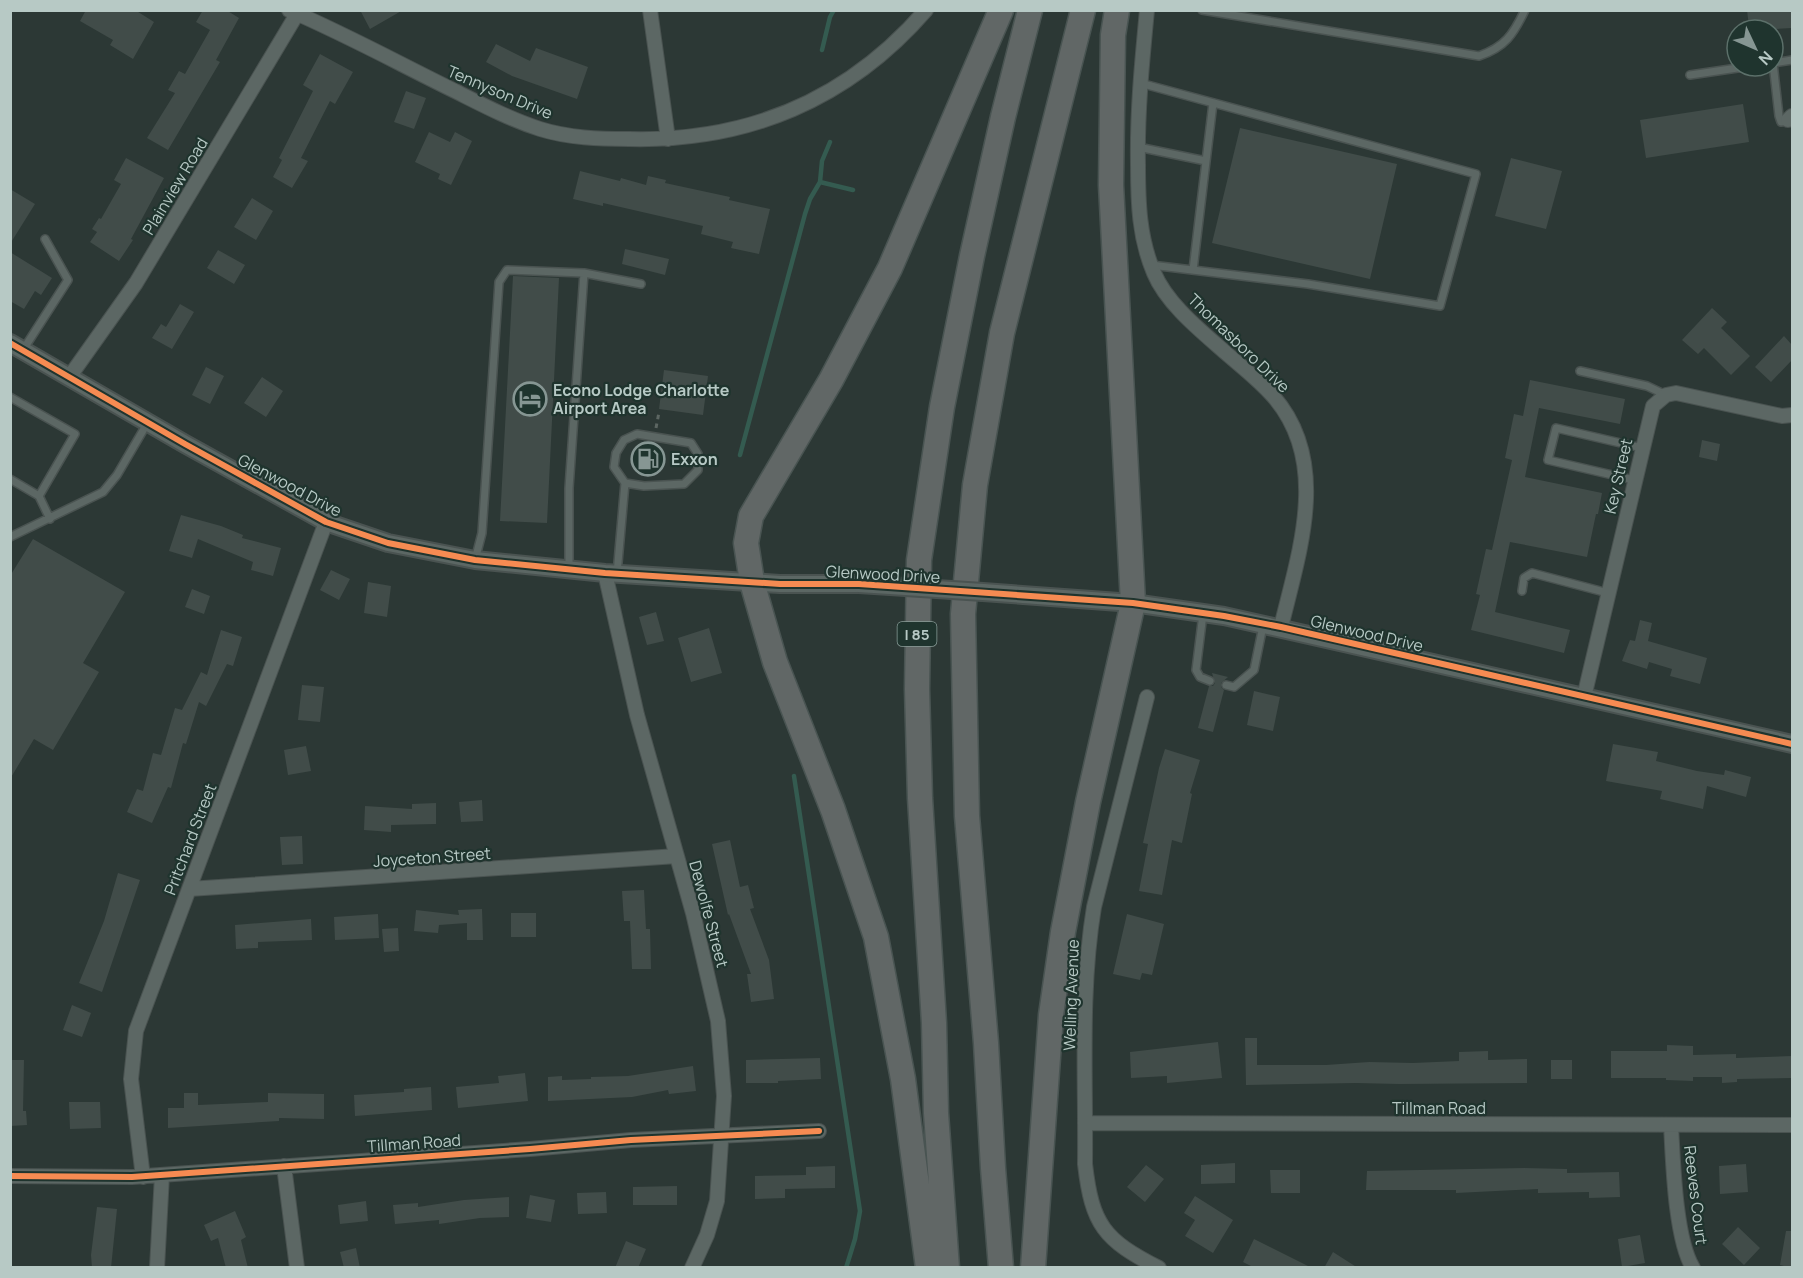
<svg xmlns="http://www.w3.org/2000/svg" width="1803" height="1278" viewBox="0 0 1803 1278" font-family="Manrope,sans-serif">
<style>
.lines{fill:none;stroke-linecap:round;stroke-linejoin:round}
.stream{stroke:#345b50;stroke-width:4.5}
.building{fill:#414c49}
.service-casing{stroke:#4a5351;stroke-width:10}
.minor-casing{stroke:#4a5351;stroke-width:16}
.tertiary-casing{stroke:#4a5351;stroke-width:20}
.motorway-casing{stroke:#495452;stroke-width:27}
.path{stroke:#5c6662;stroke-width:3;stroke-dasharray:4.5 4.5;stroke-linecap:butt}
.service{stroke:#5c6764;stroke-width:7}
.minor{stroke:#5c6764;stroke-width:14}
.tertiary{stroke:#5c6764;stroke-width:16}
.motorway{stroke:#616766;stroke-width:24}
.tertiary-bridge-casing{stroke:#4a5351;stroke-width:20;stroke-linecap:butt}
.tertiary-bridge{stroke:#5c6764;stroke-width:16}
.cycleway-casing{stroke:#1f342e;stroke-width:10}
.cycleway{stroke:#f68b52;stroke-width:6}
.labels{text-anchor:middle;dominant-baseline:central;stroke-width:4.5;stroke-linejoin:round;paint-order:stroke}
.shield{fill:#1f342e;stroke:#899c98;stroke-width:1.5}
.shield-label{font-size:15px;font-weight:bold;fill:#b7c9c5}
.street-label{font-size:16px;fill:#b7c9c5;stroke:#1f342e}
.poi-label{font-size:16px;font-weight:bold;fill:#b7c9c5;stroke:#1f342e;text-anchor:start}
</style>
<rect width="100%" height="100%" fill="#2c3835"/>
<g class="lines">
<!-- stream -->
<path class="stream" d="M822,50L830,17L834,10
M820,182L853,190
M740,455L805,214L810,199L820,182L822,161L830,142
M794,776L860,1211L855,1239L846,1268"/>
</g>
<!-- building -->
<path class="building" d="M86,10H135L154,22L133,59L110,45L113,40L80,21Z
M203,10H226L239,18L216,60L220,62L168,150L147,138L175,93L168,90L179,71L185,74L210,30L196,22Z
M360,10H403L370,29Z
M1747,10H1792V28L1758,30L1757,26L1749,27Z
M496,44L530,61L536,48L588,67L577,99L512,76L486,62Z
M320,54L353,72L335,104L330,101L301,158L308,161L292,188L273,177L282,160L279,158L313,91L303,85Z
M406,91L426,98L414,129L394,122Z
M1743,104L1749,142L1646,158L1640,120Z
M1240,128L1397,164L1370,279L1212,243Z
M429,132L450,142L455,132L472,141L451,185L438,179L440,174L415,162Z
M126,158L164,178L131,239L133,240L119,261L90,242L97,232L92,229L99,218L101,219L121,184L114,180Z
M1511,158L1562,171L1546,229L1495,216Z
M580,171L620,181L621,178L646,185L648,176L666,180L665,183L730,197L729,200L770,209L759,254L731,248L733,242L701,234L703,226L603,203V206L573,199Z
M10,189L35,204L10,244Z
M252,198L273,211L256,240L234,227Z
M625,249L669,259L665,275L622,264Z
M218,250L245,265L234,284L207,268Z
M10,252L52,278L41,295L35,291L24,309L10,301Z
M513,276L559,278L547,523L500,521Z
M180,304L194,312L172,349L152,338L161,324L166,327Z
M1712,308L1727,322L1721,328L1750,356L1731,375L1704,348L1698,354L1682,340Z
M1784,336L1792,345V360L1771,382L1755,367Z
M206,367L224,376L210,404L192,395Z
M664,370L708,376L703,415L659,409Z
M262,377L283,391L266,417L244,403Z
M1530,380L1625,399L1620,424L1539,408L1525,477L1602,493L1598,514H1596L1587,557L1510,542L1495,612L1570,630L1564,653L1471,630L1480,595L1476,594L1486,549L1492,550L1512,460L1505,458L1514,414L1523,416Z
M1702,440L1720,444L1717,461L1699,457Z
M181,515L221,526L243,535L242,538L281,548L273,576L251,570L253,562L198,539L192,558L169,551Z
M33,539L125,592L83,663L99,672L53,750L34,739L10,779V576Z
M331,570L350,579L339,600L320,590Z
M368,582L391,586L387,617L364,613Z
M192,589L210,596L204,614L185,607Z
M656,612L664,641L647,645L639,617Z
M1640,620L1652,623L1648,641L1707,658L1700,684L1670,676L1672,669L1649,662L1647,669L1622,661L1630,640L1635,641Z
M709,628L722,673L691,682L678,638Z
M221,630L242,637L233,666L227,664L206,706L199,702L186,744L183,743L171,788L168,787L152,823L127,812L137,789L143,791L153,753L161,755L175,708L182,710L201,672L207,675Z
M1212,673L1228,677L1221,683V687L1224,690L1213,732L1198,728L1209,686H1213L1215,683Z
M302,685L324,687L320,722L298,720Z
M1254,691L1280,697L1273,731L1247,725Z
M1613,744L1658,752L1656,761L1697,771L1724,775L1725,770L1751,777L1746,797L1707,786L1703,809L1660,799L1662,791L1606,781Z
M306,746L311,771L288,775L284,750Z
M1165,749L1200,760L1190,793L1192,794L1182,843L1172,840L1162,895L1139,891L1148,844L1143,843L1159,768Z
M482,800L483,821L461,822L459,802Z
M436,803V824L391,825V832L364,830L365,806L412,809V804Z
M302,836L303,864L282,865L280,837Z
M730,840L740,887L748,885L754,908L750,909L769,960L774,999L751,1002L747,974H751L729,914L728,915L712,844Z
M118,873L140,880L102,992L79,983L104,921Z
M644,890L646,929H650L651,969H632L630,921H624L622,891Z
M482,909L483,940H467V923L439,925L438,933L414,931L416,910L459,915L458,910Z
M511,913H536V937H511Z
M378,914L379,938L335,940L334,917Z
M1127,914L1164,924L1152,975L1142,973L1140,980L1113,974Z
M311,919L312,940L258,942V948L236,949L235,925Z
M398,928L399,951L384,952L382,929Z
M72,1005L91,1013L82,1037L63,1030Z
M1245,1038H1257V1065H1326L1369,1062L1413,1063L1459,1061V1052L1488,1051V1060L1527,1059V1083L1399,1084L1356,1083L1246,1085Z
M1218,1042L1222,1078L1167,1083V1076L1131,1078L1130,1052Z
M1667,1045L1693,1046V1055L1736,1054V1058L1792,1056V1078L1737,1079V1082L1722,1083V1077H1693V1081L1666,1080V1078H1611V1051H1667Z
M820,1058L821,1079L778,1081V1083H746V1060Z
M10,1060H24L23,1111H26L27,1125L10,1126Z
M1551,1060H1572V1079H1551Z
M693,1066L696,1091L669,1094L668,1090L632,1097L548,1101V1077L562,1076V1080L591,1079V1077L628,1076Z
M525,1073L528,1101L458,1108L456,1087L499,1083L498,1076Z
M431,1087L432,1110L355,1116L354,1095L404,1092V1089Z
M184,1093H198V1105L268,1102V1093L324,1094V1119L279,1118V1121L168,1128V1108H184Z
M69,1102H100L101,1128L70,1129Z
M1235,1163V1183L1201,1184V1165Z
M1746,1164L1748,1192L1720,1194L1719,1166Z
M1146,1165L1164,1179L1145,1202L1127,1187Z
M835,1166V1188L785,1189V1198L755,1199V1176L806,1175V1167Z
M1524,1168L1567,1169V1173L1619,1172L1620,1197L1589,1198V1192L1538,1193V1189L1456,1193V1190H1366L1367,1171Z
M1270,1170H1300V1193H1271Z
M677,1186V1205H633V1187Z
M606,1192L607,1213L578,1214L577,1193Z
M530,1195L555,1200L551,1222L526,1218Z
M1195,1196L1233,1220L1213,1253L1185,1236L1195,1220L1184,1213Z
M509,1197V1217L480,1218L439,1224V1220L395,1224L393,1205L418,1203V1207L464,1200Z
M366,1201L368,1221L340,1224L338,1205Z
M97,1207L117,1209L111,1268H92L91,1255Z
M235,1211L246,1237L241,1240L248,1268H226L218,1238L211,1241L204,1225Z
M1738,1227L1760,1248L1744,1265L1722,1244Z
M1786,1231H1792V1268L1780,1265Z
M1640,1235L1645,1263L1622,1267L1618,1239Z
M1254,1239L1312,1268H1255L1243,1262Z
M626,1241L646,1249L638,1268H615Z
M356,1248L360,1268H344L340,1252Z
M1333,1252L1358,1268H1324Z"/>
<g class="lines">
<!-- service casing -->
<g class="service-casing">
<path id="service" d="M1202,10L1479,56C1505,47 1513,35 1525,10
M1773,63L1779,116L1781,122L1787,121
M1773,63L1792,60
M1690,75L1751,66
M1140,83L1476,174L1440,306L1308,284L1151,265
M1138,147L1206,161
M1193,270L1213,103
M584,273L641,284
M23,350L68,280L45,239
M1580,371L1647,386L1666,395
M10,397L75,434L39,496
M10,479L39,496L50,519
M1634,480L1548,460L1556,428L1642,448
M10,537L103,492L117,475L148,422
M475,560L482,533L499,282L507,270L584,273L569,488V569
M617,574L625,483L644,486L684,484L698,470V454L691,443L637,434L624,440L616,453L614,467L625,483
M1522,591L1524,578L1532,573L1608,593
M1203,614L1196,670L1200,677L1210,681
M1226,685L1234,687L1254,670L1263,626"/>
</g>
<!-- minor casing -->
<g class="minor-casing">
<path id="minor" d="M289,10C345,34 398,63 453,90C481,104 509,119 540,129C569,138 599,139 629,139C747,142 848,100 926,10
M650,10L668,139
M1147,10C1142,62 1137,113 1138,165C1138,202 1139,238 1154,273C1167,304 1201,331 1226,353C1242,367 1259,380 1273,396C1331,462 1299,552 1281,627
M1788,120L1792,116
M70,376L136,283L297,14L302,10
M605,573L637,715L693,913L718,1021L724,1096L717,1201L707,1235L692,1268
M1147,697L1094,907C1080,991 1086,1078 1085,1164C1092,1225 1104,1240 1159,1268
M1584,697L1653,406L1666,395L1676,393L1782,416L1792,415
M189,889L677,856
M1085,1123L1792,1125
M1671,1125C1673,1160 1675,1239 1693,1268
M284,1166L297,1268
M10,1176L132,1177L530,1149L631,1140L819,1131
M143,1177L131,1079L136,1031L326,522
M157,1268L162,1175"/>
</g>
<!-- tertiary casing -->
<g class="tertiary-casing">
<path id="tertiary" d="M10,343L185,444L326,522L388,543L475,560L605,573L780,584H859
M983,592L1133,603L1224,616L1792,744"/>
</g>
<!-- motorway casing -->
<g class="motorway-casing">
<path id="motorway" d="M928,1268L903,1079L876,937L833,810L775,662L752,582L746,543L751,516L831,380L890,268L1001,10
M947,1268L936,1113L934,1023L920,798L917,689L919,560L942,407L972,256L1003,117L1030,10
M1001,1268L993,1168L986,1043L967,816L963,614L975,485L1002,333L1083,10
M1033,1268L1051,1015L1063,932L1088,802L1133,603L1111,185L1113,35L1117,10"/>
</g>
<!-- path -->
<path class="path" d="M656,428L659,412"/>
<!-- service -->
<use href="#service" class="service"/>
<!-- minor -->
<use href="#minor" class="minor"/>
<!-- tertiary -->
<use href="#tertiary" class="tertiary"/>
<!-- motorway -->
<use href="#motorway" class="motorway"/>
<!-- tertiary-bridge casing -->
<g class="tertiary-bridge-casing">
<path id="tertiary-bridge" d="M859,584L983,592"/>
</g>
<!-- tertiary-bridge -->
<use href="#tertiary-bridge" class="tertiary-bridge"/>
<!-- cycleway casing -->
<g class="cycleway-casing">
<path id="cycleway" d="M10,343L185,444L326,522L388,543L475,560L605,573L780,584H859L1133,603L1224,616L1281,627L1792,744
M10,1176L132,1177L530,1149L631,1140L819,1131"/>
</g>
<!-- cycleway -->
<use href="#cycleway" class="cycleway"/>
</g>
<!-- icons -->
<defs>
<g id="hotel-ring" transform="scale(1.725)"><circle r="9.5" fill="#1f342e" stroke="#869693" stroke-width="1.5"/><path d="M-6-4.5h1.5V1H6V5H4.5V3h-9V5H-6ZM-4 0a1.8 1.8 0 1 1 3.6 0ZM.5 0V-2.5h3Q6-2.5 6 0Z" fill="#869693"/></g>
<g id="fuel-ring" transform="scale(1.725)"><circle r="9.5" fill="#1f342e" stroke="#869693" stroke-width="1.5"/><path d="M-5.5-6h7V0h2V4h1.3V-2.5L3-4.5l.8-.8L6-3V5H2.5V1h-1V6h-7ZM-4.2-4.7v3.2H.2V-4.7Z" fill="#869693"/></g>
</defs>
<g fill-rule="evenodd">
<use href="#hotel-ring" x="530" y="399"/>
<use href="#fuel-ring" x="648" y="459"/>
</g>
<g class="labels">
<!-- shield labels -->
<rect class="shield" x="897.5" y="622" width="39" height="24" rx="4.5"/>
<g class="shield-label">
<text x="917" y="634">I 85</text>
</g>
<!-- street labels -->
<g class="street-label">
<text transform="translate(500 92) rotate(23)">Tennyson Drive</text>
<text transform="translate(175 186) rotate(-59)">Plainview Road</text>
<text transform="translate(1239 343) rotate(44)">Thomasboro Drive</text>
<text transform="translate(1618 476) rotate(-77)">Key Street</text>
<text transform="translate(290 485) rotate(28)">Glenwood Drive</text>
<text transform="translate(883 574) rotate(3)">Glenwood Drive</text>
<text transform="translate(1367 633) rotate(13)">Glenwood Drive</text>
<text transform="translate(190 839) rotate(-69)">Pritchard Street</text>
<text transform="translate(432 857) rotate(-4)">Joyceton Street</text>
<text transform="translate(709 914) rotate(75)">Dewolfe Street</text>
<text transform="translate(1071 995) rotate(-88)">Welling Avenue</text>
<text x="1439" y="1108">Tillman Road</text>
<text transform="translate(414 1143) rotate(-4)">Tillman Road</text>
<text transform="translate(1696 1195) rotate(83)">Reeves Court</text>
</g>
<!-- poi labels -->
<g class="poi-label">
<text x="553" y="390">Econo Lodge Charlotte<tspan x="553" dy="18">Airport Area</tspan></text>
<text x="671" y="459">Exxon</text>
</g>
</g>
<!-- border -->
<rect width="1803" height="1278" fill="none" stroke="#b7c9c5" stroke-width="24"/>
<!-- north arrow -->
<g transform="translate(1755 48) rotate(134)"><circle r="28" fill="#1f342e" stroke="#5c706a" stroke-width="1.5"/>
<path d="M0-4.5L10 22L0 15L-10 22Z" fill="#869693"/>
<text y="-9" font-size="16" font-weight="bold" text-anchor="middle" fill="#b7c9c5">N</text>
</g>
</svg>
